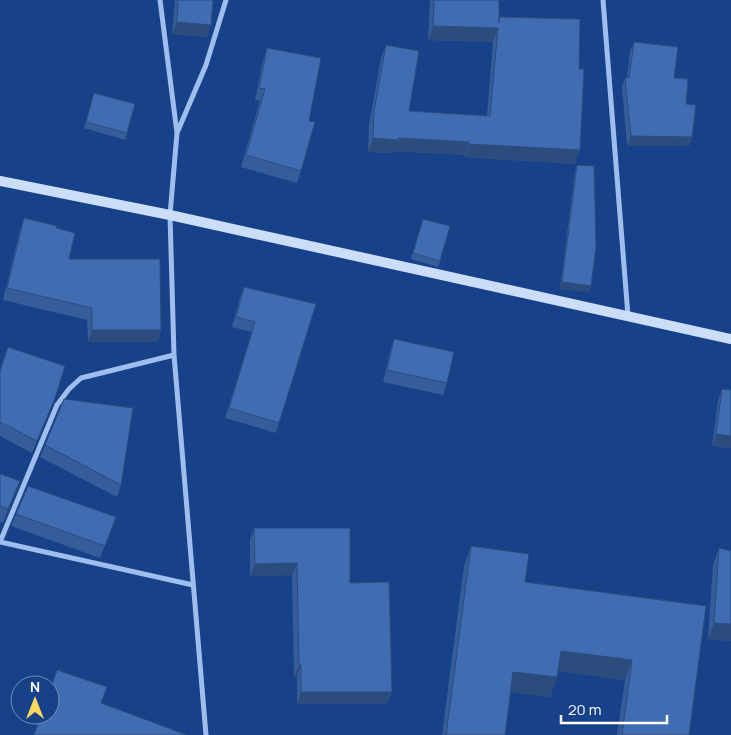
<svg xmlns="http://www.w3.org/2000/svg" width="731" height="735" viewBox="0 0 731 735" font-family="Manrope,sans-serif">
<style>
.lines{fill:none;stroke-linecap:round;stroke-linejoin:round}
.minor{stroke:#9fbeee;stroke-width:5}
.secondary{stroke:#ccddfa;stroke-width:10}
.wall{fill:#365d99}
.shaded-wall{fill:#2c4c7d}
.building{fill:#3f6cb2;stroke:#2c4c7d}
</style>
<rect width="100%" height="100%" fill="#174289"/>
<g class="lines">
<!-- minor -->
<path class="minor" d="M160,0L177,133L170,215L174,355L206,735
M603,0L628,316
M177,133L206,65L226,0
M0,542L57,405L69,389L81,378L174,355
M0,542L193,585"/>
<!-- secondary -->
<path class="secondary" d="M0,181L170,215L731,339"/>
</g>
<!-- wall -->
<path class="wall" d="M175,0H213L207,37L172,34Z
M430,0H499V18L579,69L580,150L575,164L464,157V155L394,151L393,153L368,152L369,125L381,58L386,45L409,111L487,116L493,42L428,40Z
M634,42L674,78L686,104L692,137L689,146H627L622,87L625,78H627L630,51Z
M267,48L309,121L301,171L297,183L241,167L260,101L255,100L263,60Z
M94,93L127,133L125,140L84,128Z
M577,165L591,286L588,292L560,289L575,171Z
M24,218L56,228L69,259L161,330L157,342H88L87,320L3,300L20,230Z
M423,219L440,261L438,267L411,259Z
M244,287L316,304L276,433L225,418L252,332L232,327L240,297Z
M394,339L447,383L443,395L383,382L390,351Z
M0,370L50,410L32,453L0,436Z
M722,389L731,448L712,446L718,401Z
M45,445L121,485L117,497L40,457Z
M0,474L20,481L3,523L0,522Z
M16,514L116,517L100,558L11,526Z
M254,528L350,583L392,692L387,704H297V677H294L292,575L250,576V540Z
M471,546L525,582L706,606L689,735H617L625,680L558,671L550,697L511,692L505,735H442L464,566Z
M719,548L731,641L708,639L713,565Z"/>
<!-- shaded-wall -->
<path class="shaded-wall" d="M177,22L211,25L207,37L172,34Z
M433,26L498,28L493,42L428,40Z
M631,136L692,137L689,146H627Z
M373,138H398L469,142L464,155L394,151L393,153L368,152Z
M469,144L580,150L575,164L464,157Z
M562,282L591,286L588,292L560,289Z
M92,330H161L157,342H88Z
M716,434L731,436V448L712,446Z
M20,481L15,495L3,523L8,509Z
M297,563L292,575L250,576L255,564Z
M714,623L731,624V641L708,639Z
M561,651L632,660L625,680L554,671Z
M299,665H301L297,677H294Z
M513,672L557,677L550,697L506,692Z
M301,692H392L387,704H297Z"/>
<!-- building -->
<path class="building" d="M178,0H213L211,25L177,22Z
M434,0H499V23V17L580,19L579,69H584L580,150L469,144V142L398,138V140L373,138L374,111L386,45L419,51L409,111L490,116L498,28L433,26Z
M634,42L678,47L674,78L688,79L686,104L696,105L692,137L631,136L625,78H629Z
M267,48L321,58L309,121L315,122L301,171L246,155L265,89L259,88Z
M94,93L135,104L127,133L86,122Z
M577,165L594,166L596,247L591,286L562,282Z
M24,218L57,226L56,228L75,233L69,259H160L161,330H92V308L7,288Z
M423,219L450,226L440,261L413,253Z
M244,287L316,304L279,423L229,408L255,322L236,317Z
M394,339L454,352L447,383L387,370Z
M8,347L65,366L55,398L37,441L0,422V371Z
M722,389L731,390V436L716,434Z
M64,399L133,408L121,485L45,445Z
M0,474L20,481L8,509L0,506Z
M28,486L116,517L105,546L16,514Z
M254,528H350V583L389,582L392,692H301V665H299L297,563L255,564Z
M471,546L529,554L525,582L706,606L689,735H622L632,660L561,651L557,677L513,672L505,735H446Z
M719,548L731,551V624L714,623Z
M57,670L107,687L101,703L187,735H34L41,715H50V690Z"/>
<!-- north arrow -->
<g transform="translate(35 700)"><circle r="24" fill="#174289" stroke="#748eb8"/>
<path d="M0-4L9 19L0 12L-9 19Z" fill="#ffd95c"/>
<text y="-8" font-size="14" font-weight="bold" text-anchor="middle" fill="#ffffff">N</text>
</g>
<!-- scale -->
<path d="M561 715v8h106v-8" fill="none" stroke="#ffffff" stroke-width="2.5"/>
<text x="568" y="715" font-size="15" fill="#ffffff" stroke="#174289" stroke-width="4" paint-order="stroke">20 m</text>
</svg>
